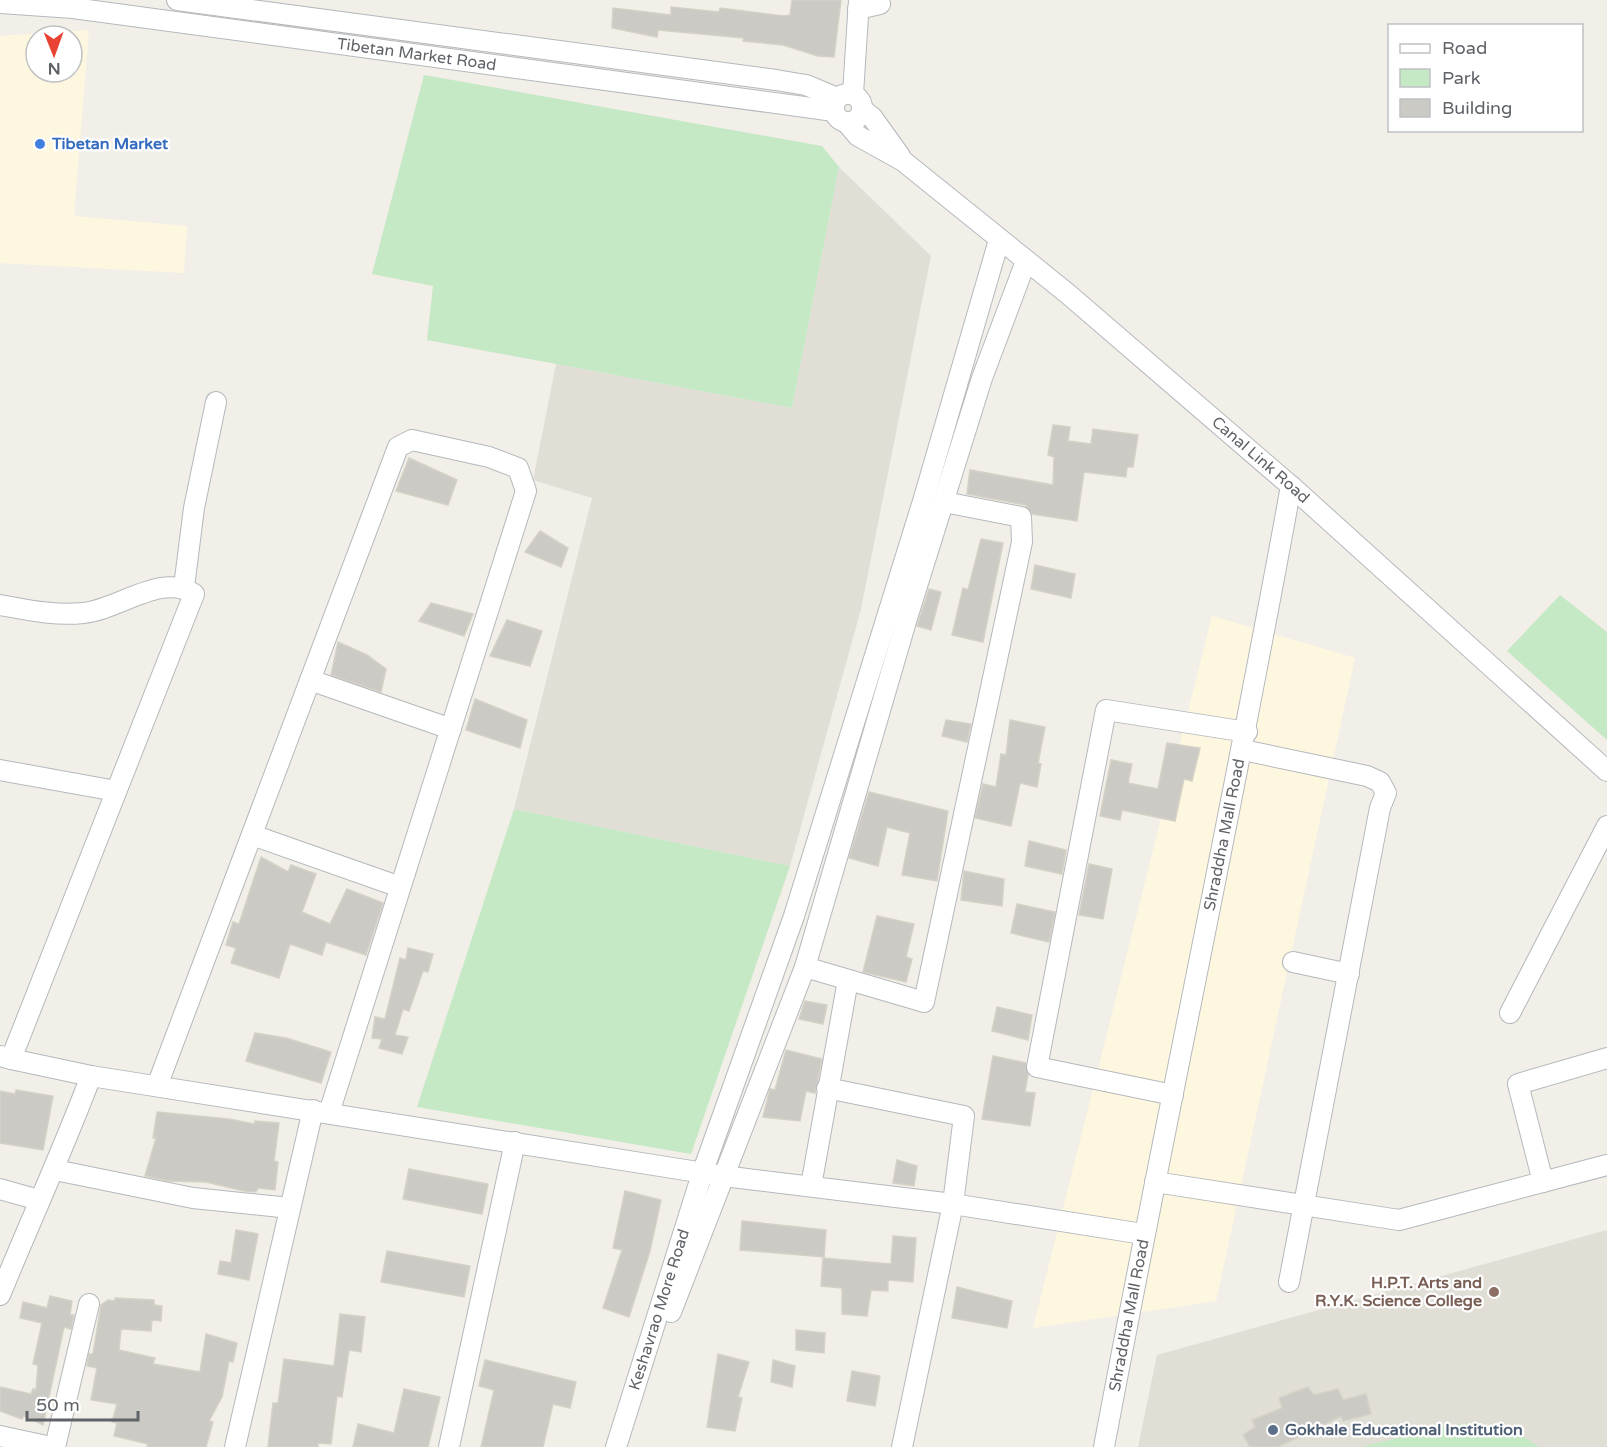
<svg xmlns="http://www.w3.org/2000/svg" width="1607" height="1447" viewBox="0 0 1607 1447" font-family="'Varela Round',sans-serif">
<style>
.commercial{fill:#fef7e0;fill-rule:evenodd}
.education{fill:#e1ded6}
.green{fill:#c5e8c5}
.building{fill:#cccac5;stroke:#d6d1c6;stroke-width:1.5}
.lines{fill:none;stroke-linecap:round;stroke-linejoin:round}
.minor-casing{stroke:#b5b8bc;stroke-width:22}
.minor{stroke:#fff;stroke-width:20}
.shop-dot{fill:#3f7fe0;stroke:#fff;stroke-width:2}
.education-dot{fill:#8d6e63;stroke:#fff;stroke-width:2}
.service-dot{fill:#5c6f8a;stroke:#fff;stroke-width:2}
.labels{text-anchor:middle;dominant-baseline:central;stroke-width:4.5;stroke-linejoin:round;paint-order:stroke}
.street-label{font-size:16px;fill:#5f6368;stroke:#fff}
.shop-label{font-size:16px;font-weight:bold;fill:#366cbe;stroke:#fff;text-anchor:start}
.education-label{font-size:16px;font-weight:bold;fill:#785e54;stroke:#fff;text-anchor:end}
.service-label{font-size:16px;font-weight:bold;fill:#4e5e75;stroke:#fff;text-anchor:start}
</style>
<rect width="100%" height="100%" fill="#f1efe8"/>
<!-- commercial -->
<path class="commercial" d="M89,30L74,216L187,226L184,273L0,263V36ZM36,36H72V72H36Z
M1212,616L1355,658L1216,1301L1033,1328Z"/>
<!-- education -->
<path class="education" d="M839,167L931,256L861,609L790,866L514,809L592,498L533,480L556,364L792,408Z
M1607,1230V1447H1138L1157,1355Z"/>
<!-- green -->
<path class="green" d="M424,75L822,146L839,167L792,408L427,340L433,286L372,274Z
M1560,595L1607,632V740L1507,651Z
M514,809L790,866L691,1154L417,1107Z
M1471,1423L1514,1430L1539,1447H1362L1439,1427Z"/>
<!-- building -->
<path class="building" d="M792,0H841L834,57L818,56L783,45L743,41L744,38L658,30L657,37L612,28L613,8L671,15V7L719,12L720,8L783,16L790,15Z
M1053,425L1070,427L1068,441L1091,444L1093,429L1138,435L1133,467H1127L1126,477L1084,472L1077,521L1032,514L1025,505L967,494L970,470L1053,485L1054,457L1048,455Z
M409,458L457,480L448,505L396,491Z
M540,531L568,548L561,567L525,552Z
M981,539L1003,543L983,642L952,635L963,588L968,590Z
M1035,565L1075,574L1071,598L1031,589Z
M929,589L941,592L931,630L917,626Z
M431,603L473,614L464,636L419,621Z
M507,620L542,631L530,666L490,656Z
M338,642L367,655L386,669L381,692L331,675Z
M475,699L527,720L520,748L466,730Z
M946,720L971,724L967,742L942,736Z
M1010,720L1045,727L1038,763L1041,764L1037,787L1020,783L1011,826L975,818L983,784L996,787L1001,754L1006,755Z
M1167,743L1200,748L1192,781L1184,779L1175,821L1122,810L1120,820L1100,816L1111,760L1132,764L1128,783L1158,789Z
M869,792L948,811L937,881L902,875L910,833L887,827L878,866L849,858Z
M1029,841L1066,850L1062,874L1025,866Z
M261,857L288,872L291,865L316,874L302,912L330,924L347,889L383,903L366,955L326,942L322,955L290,944L279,978L231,963L236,948L226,945L233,922L239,924Z
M1089,864L1112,869L1103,919L1079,915Z
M964,871L1004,879L1002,906L961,900Z
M1017,904L1055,912L1049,942L1011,933Z
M877,916L914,924L906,957L912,959L906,982L863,972Z
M408,948L433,954L428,972L423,971L409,1011L403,1009L395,1035L408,1037L402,1054L379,1048L382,1039L372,1038L375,1017L385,1019L400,958L406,960Z
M805,1001L827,1005L823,1024L799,1019Z
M997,1007L1032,1015L1028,1040L992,1031Z
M255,1033L286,1038L331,1052L321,1083L246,1061Z
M786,1050L822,1059L815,1093L806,1091L800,1121L763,1117L770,1089L775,1090Z
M993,1056L1026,1063L1028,1075L1025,1092L1035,1093L1030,1126L982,1119Z
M16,1090L53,1096L43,1150L0,1143V1091L15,1094Z
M157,1112L229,1119L254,1124L255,1121L279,1123L274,1161L278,1162L275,1190L258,1188L256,1192L244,1191L206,1182L169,1181L145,1176L156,1138H153Z
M897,1160L917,1166L914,1186L893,1183Z
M409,1169L488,1184L482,1214L403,1199Z
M625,1191L661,1200L650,1251L629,1317L603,1308L622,1250L613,1248Z
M742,1221L826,1230L824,1257L740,1250Z
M236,1230L258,1234L249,1280L218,1274L220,1261L231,1263Z
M893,1236L916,1238L913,1282L888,1280V1291L871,1290L867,1316L842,1314V1288L821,1286L823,1258L891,1264Z
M387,1251L470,1266L464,1297L381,1282Z
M957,1287L1012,1301L1007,1328L952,1318Z
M50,1296L72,1301L70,1315H74L71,1329L64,1327L43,1425L24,1415L22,1419L0,1411V1387L31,1394L33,1389L36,1390L38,1365L33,1364L42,1323L20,1318L23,1302L47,1308Z
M115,1298L154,1300V1305L162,1306L161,1321L152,1320L151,1331L121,1329L119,1350L155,1358L153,1364L200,1372L206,1334L237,1343L233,1362L229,1361L222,1397L209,1421L213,1422L206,1447H147L148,1444L114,1436L117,1423L112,1422L117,1404L91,1400L97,1368L87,1366L89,1354H93L101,1305L108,1300L115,1301Z
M340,1314L365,1317L361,1352L349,1350L342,1397L337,1396L331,1444L318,1443V1447H268L273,1403H278L284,1359L334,1366Z
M796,1330L825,1333L824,1353L796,1350Z
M718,1354L749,1362L738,1397L742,1398L735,1431L707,1427Z
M485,1360L576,1382L570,1408L553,1404L543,1447H481L494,1390L479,1386Z
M773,1360L795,1366L792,1387L771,1382Z
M852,1371L880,1376L875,1406L847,1401Z
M1308,1387L1314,1395L1338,1389L1343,1400L1366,1394L1371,1414L1343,1421L1341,1416L1278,1447H1250L1243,1435L1255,1427L1252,1420L1282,1408L1279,1398Z
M404,1389L440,1397L428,1447H353L358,1424L394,1433Z"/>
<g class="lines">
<!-- minor casing -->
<g class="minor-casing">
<g id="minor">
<path d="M177,0L776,80L806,85L837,98"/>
<path id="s1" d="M0,3L73,8L834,111"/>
<path d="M858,9L880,4"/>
<circle cx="848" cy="108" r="14"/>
<path d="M853,94L859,0"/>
<path d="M862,109L872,117L900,156"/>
<path id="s2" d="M846,122L858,136L903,161L1068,294L1291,486L1607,771"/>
<path d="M184,587L194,508L216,402"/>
<path d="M0,605C28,610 55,616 83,613C118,610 162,572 194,594L11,1059L0,1056"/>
<path d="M310,680L451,729"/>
<path d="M1243,750L1367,776L1380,782L1386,793L1380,808L1289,1282"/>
<path d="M0,770L116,791"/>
<path d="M252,835L400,887"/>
<path d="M1293,962L1349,974"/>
<path d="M805,967L924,1002L1022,542L1021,517L944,502"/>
<path d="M1510,1013L1607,826"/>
<path d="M91,1076L723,1176L953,1204L902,1447"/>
<path d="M157,1086L398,447L412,440L489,457L518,468L526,491L329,1113"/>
<path d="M827,1088L964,1116L953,1204L1143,1234"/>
<path d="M1173,1095L1037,1067L1106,710L1247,732"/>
<path d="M55,1170L193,1198L290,1208"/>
<path d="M1155,1182L1399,1220L1607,1165"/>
<path d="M1543,1182L1518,1084L1607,1058"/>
<path d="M811,1186L848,980"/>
<path d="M0,1189L39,1200"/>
<path d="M0,1295C30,1222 63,1150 91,1076L11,1059"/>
<path d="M671,1312L805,967L907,618L982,378L1026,261"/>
<path d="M0,1436L51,1447"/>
<path d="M55,1447L89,1304"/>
<path d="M235,1447L313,1110"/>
<path d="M449,1447L515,1142"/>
<path id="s3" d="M616,1447L703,1171L794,916L924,498L999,240"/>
<path id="s4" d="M1104,1447C1164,1126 1233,807 1291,486"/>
</g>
</g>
<!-- minor -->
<use href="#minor" class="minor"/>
</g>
<!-- markers -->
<circle class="shop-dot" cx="40" cy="144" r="6"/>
<circle class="education-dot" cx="1494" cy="1292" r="6"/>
<circle class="service-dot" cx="1273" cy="1430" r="6"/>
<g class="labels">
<!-- street labels -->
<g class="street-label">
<text stroke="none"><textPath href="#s1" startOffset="420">Tibetan Market Road</textPath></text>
<text stroke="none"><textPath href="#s2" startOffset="536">Canal Link Road</textPath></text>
<text stroke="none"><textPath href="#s4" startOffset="624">Shraddha Mall Road</textPath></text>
<text stroke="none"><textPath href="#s3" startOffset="144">Keshavrao More Road</textPath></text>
<text stroke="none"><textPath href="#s4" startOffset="134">Shraddha Mall Road</textPath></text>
</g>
<!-- shop labels -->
<g class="shop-label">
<text x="52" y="144">Tibetan Market</text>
</g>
<!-- education labels -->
<g class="education-label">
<text x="1482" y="1283">H.P.T. Arts and<tspan x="1482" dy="18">R.Y.K. Science College</tspan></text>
</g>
<!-- service labels -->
<g class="service-label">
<text x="1285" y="1430">Gokhale Educational Institution</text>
</g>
</g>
<!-- legend -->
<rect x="1388" y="24" width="195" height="108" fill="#ffffff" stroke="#bfc1c3" stroke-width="1.5"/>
<rect x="1400" y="44" width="30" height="9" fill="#ffffff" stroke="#bfc1c3" stroke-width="1.5"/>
<text x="1442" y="54" font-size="18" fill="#5f6368">Road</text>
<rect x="1400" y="69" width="30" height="18" fill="#c5e8c5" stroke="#bfc1c3" stroke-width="1.5"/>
<text x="1442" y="84" font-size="18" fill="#5f6368">Park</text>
<rect x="1400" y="99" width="30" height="18" fill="#cccac5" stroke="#bfc1c3" stroke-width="1.5"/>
<text x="1442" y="114" font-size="18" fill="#5f6368">Building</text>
<!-- north arrow -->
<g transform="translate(54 54) rotate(179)"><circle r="28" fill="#ffffff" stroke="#bfc1c3" stroke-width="1.5"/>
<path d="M0-4.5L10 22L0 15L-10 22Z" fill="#ea4335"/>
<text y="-9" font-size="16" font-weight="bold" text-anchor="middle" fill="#5f6368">N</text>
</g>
<!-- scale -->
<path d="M27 1411v9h111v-9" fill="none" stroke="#5f6368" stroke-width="3"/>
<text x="36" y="1411" font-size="18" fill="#5f6368" stroke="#ffffff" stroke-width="4.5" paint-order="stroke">50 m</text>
</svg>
